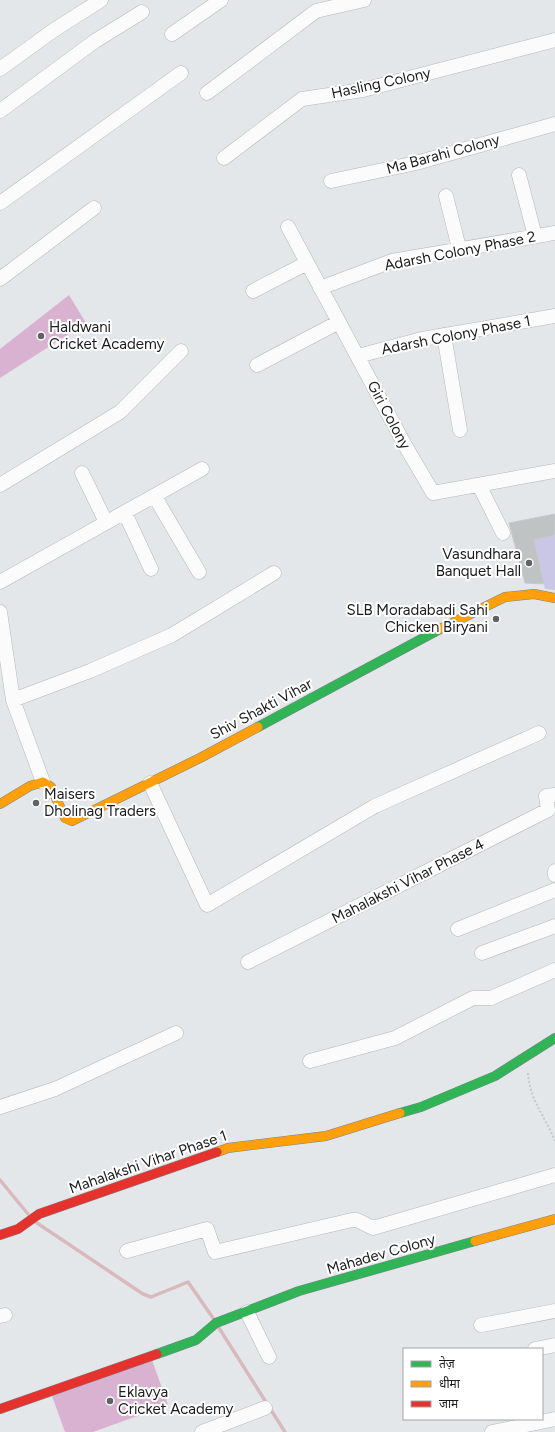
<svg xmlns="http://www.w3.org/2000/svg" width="555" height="1432" viewBox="0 0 555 1432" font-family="Figtree,'Noto Sans Devanagari',sans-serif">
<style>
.grass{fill:#c9c7e5}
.pitch{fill:#dab2d1}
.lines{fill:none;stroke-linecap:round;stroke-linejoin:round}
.stream{stroke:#d8babe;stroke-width:3.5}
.building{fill:#bfc3c4;stroke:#c5cacc}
.street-casing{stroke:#b5b7b8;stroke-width:15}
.fast-casing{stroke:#7e8390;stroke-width:10}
.slow-casing{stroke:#7e8390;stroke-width:10}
.jam-casing{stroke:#7e8390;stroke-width:10}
.path{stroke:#bfccc9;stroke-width:2;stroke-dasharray:2 2;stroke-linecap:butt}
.street{stroke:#fbfbfc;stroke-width:14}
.fast{stroke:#30b455;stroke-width:9}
.slow{stroke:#ff9f0a;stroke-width:9}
.jam{stroke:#e5322d;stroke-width:9}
.poi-dot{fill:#616263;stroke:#fff;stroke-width:1.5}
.labels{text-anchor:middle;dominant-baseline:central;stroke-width:4;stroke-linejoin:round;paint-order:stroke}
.street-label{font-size:15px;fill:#1b1b1b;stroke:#fff}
.poi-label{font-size:15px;fill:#1b1b1b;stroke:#fff;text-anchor:start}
</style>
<rect width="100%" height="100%" fill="#e3e7e9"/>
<!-- grass -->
<path class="grass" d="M555,535V590L545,589L534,540Z"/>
<!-- pitch -->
<path class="pitch" d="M69,295L86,323L0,378V349Z
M152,1360L168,1405L93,1432H65L52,1396Z"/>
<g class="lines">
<!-- stream -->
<path class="stream" d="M0,1180L28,1214
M37,1223L143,1294L151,1297L188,1282L213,1318
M219,1328L285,1432"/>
</g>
<!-- building -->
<path class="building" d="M555,514V535L534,540L544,584L525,583L509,523Z"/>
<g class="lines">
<!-- street casing -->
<g class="street-casing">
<path id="street" d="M172,34L221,0
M0,69L54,30L101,0
M207,93L316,11L364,0
M0,111L95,41L142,12
M224,158L302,99L363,90L555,40
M519,175L535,236
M331,181L416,163L555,124
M446,196L459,248
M0,203L181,73
M288,227L406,447L433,493L555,471
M0,279L94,208
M320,288L392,261L555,233
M253,291L307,263
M444,335L460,430
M358,356L422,339L555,316
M257,365L339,322
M82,473L106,522
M0,485L120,412L181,351
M479,485L503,533
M155,497L199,572
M125,513L151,569
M0,582L202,469
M0,612L13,700L43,782
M13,700L90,671L172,635L274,573
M150,783L207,905L375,806L539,733
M555,871V875
M458,929L555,890
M482,953L555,926
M248,962L548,810L546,796L555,795
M310,1061L395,1038L473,998H491L555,970
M0,1107L55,1089L176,1033
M127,1251L207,1229L215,1252L352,1220H357L373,1228L555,1175
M247,1312L269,1357
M0,1316L5,1315
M481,1325L555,1311
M535,1349L555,1345
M202,1432L265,1408
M492,1432L555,1419"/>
</g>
<!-- fast casing -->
<g class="fast-casing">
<path id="fast" d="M258,727L440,629
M400,1113L421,1107L495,1076L555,1038
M157,1354L196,1340L216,1323L299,1291L475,1241"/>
</g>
<!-- slow casing -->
<g class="slow-casing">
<path id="slow" d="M440,629L505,597L534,594L555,598
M0,804L30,786L43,782L51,787L65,818L72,821L200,758L258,727
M217,1152L228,1148L326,1136L400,1113
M475,1241L555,1219"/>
</g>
<!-- jam casing -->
<g class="jam-casing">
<path id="jam" d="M0,1235L18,1229L39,1214L217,1152
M0,1409L157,1354"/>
</g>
<!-- path -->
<path class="path" d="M528,1073C530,1101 545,1116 555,1141"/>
<!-- street -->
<use href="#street" class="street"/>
<!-- fast -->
<use href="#fast" class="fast"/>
<!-- slow -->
<use href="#slow" class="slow"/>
<!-- jam -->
<use href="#jam" class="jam"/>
</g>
<!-- markers -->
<g class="poi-dot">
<circle cx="41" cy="336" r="4"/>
<circle cx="529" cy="563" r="4"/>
<circle cx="496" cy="619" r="4"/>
<circle cx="36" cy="803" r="4"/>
<circle cx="110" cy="1401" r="4"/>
</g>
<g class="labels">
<!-- street labels -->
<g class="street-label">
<text transform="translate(381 83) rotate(-12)">Hasling Colony</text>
<text transform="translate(443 154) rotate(-15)">Ma Barahi Colony</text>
<text transform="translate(460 251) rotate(-11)">Adarsh Colony Phase 2</text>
<text transform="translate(456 335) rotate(-11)">Adarsh Colony Phase 1</text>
<text transform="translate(389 415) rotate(62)">Giri Colony</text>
<text transform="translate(261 709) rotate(-28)">Shiv Shakti Vihar</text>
<text transform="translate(408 881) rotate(-27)">Mahalakshi Vihar Phase 4</text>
<text transform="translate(148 1162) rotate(-19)">Mahalakshi Vihar Phase 1</text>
<text transform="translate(381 1254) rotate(-16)">Mahadev Colony</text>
</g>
<!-- poi labels -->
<g class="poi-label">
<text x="49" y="327">Haldwani<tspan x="49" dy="17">Cricket Academy</tspan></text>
<text x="521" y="554" text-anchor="end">Vasundhara<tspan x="521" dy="17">Banquet Hall</tspan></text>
<text x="488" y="610" text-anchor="end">SLB Moradabadi Sahi<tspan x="488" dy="17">Chicken Biryani</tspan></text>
<text x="44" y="794">Maisers<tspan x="44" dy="17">Dholinag Traders</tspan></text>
<text x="118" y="1392">Eklavya<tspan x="118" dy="17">Cricket Academy</tspan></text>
</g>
</g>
<!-- legend -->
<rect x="403" y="1348" width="140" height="72" fill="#ffffff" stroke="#a4a4a4"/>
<rect x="411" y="1361" width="20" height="6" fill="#30b455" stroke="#a4a4a4"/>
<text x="439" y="1368" font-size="12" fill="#1b1b1b">तेज़</text>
<rect x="411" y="1381" width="20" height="6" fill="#ff9f0a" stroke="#a4a4a4"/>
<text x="439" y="1388" font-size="12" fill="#1b1b1b">धीमा</text>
<rect x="411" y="1401" width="20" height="6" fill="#e5322d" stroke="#a4a4a4"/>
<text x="439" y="1408" font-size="12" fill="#1b1b1b">जाम</text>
</svg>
